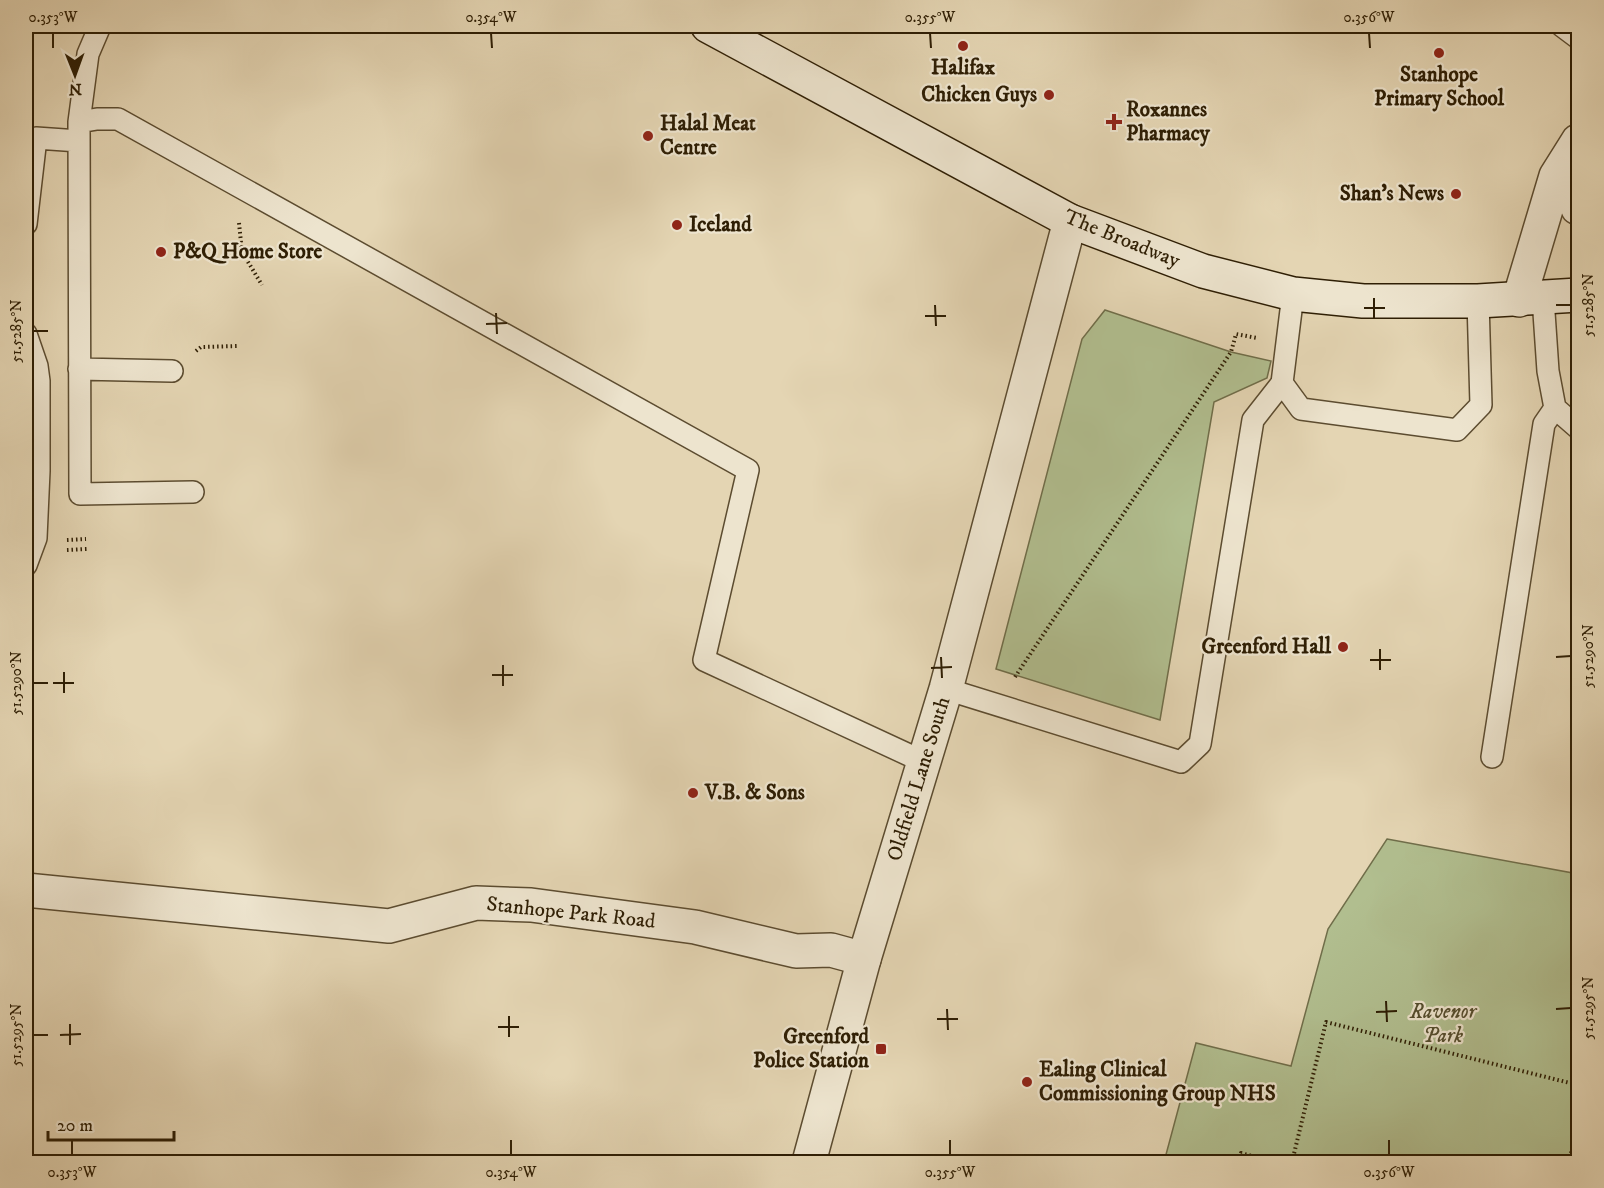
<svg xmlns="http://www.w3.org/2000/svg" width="1604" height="1188" viewBox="0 0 1604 1188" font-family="'IM FELL DW Pica',serif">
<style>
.green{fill:#b1be8f;stroke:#706e4a;stroke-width:1.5}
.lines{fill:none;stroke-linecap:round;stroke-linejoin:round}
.service-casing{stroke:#5c4c30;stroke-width:24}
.minor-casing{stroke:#5c4c30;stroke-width:36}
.tertiary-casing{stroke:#5c4c30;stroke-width:36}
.secondary-casing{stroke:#2e1e04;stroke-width:36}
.path{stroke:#2e1e04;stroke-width:4;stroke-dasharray:1.5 3;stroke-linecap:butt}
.service{stroke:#ede4ce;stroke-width:21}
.minor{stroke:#ede4ce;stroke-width:33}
.tertiary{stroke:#ede4ce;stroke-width:33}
.secondary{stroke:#ede4ce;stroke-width:33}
.ticks{fill:none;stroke:#2e1e04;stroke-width:2}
.poi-dot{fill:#8f2418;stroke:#ede4ce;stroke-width:2}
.labels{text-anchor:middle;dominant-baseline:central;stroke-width:4.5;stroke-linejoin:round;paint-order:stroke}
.poi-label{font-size:21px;font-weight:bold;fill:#2e1e04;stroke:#ede4ce;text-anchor:start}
.street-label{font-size:21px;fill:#2e1e04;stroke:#ede4ce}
.park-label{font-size:21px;font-style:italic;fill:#554e2e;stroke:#ede4ce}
.neatline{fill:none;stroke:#2e1e04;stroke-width:2}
.ticks-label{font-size:15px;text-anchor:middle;fill:#2e1e04}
</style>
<rect width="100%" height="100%" fill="#e4d5b3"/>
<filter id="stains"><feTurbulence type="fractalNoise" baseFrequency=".00333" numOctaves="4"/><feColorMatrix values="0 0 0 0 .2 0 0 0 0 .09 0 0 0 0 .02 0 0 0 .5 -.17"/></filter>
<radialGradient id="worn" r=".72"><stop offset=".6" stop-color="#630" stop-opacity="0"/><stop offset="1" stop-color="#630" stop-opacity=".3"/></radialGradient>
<!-- green -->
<path class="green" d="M1105,310L1231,352L1271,361L1267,378L1214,402L1160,720L996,669L1082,339Z
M1387,839L1578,874V1162H1164L1196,1043L1291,1066L1328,929Z"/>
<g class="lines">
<!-- service casing -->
<g class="service-casing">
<path id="service" d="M100,26L88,54L79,122L80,494L193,492
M1562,26L1578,38
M79,122L97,119H118L748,470L704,660L924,762
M1556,176L1573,212L1578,215
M26,224L36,138L79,141
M1293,294L1282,383L1301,409L1457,430L1481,405L1478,301
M1543,298L1548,371L1555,408L1578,428
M26,334L37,366L39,381V471L36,538L26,565
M79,369L172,371
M946,689L1181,762L1200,744L1253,420L1282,383
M1492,757L1544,424L1555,408"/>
</g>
<!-- minor casing -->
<g class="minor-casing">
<path id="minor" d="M1519,300L1556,176L1578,141
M26,890L389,926L476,903L531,905L695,927L796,951L831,950L864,959"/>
</g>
<!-- tertiary casing -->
<g class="tertiary-casing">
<path id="tertiary" d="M809,1162L864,959L946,689L1070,221"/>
</g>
<!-- secondary casing -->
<g class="secondary-casing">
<path id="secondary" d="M708,26L1070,221L1203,271L1293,294L1363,301H1478L1578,295"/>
</g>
<!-- path -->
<path class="path" d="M239,223L242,252L262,285
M196,351L201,347L238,346
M67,540L86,539
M67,550L87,549
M1015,677L1231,352L1236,334L1257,338
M1238,1162L1241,1153L1274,1162
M1292,1162L1326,1022L1578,1085
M1569,1162L1578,1123"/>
<!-- service -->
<use href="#service" class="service"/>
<!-- minor -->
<use href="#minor" class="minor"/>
<!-- tertiary -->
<use href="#tertiary" class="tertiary"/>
<!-- secondary -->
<use href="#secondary" class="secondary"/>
</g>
<!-- ticks -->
<path class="ticks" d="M53,33V48M491,33L492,48M930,33L931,48M1369,33L1370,48M1374,298V319M935,305L936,326M1556,305H1571M1364,308H1385M496,313L497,334M925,316H946M486,324L507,323M33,331H48M1380,649V670M941,657L942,678M1556,657L1571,656M1370,660H1391M503,665V686M931,668L952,667M64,672V693M492,675H513M33,683H48M53,683H74M1386,1001L1387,1022M947,1009L948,1030M1556,1009L1571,1008M1376,1012L1397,1011M509,1016V1037M937,1019H958M70,1024V1045M498,1027H519M33,1035H48M60,1035L81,1034M72,1140V1155M511,1140V1155M950,1140V1155M1389,1140V1155"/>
<!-- markers -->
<g class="poi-dot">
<circle cx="963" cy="46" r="6"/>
<circle cx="1439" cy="53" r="6"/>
<circle cx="1049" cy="95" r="6"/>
<path d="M1111 113h6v6h6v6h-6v6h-6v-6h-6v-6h6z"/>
<circle cx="648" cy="136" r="6"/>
<circle cx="1456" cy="194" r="6"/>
<circle cx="677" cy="225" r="6"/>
<circle cx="161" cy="252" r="6"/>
<circle cx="1343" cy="647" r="6"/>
<circle cx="693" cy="793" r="6"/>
<rect x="875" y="1043" width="12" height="12" rx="3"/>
<circle cx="1027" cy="1082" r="6"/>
</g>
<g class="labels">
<!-- poi labels -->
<g class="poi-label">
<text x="963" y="68" text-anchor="middle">Halifax</text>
<text x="1439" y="75" text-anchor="middle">Stanhope<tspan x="1439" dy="24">Primary School</tspan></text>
<text x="1037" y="95" text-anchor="end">Chicken Guys</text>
<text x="1126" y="110">Roxannes<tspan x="1126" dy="24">Pharmacy</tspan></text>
<text x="660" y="124">Halal Meat<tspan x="660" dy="24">Centre</tspan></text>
<text x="1444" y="194" text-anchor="end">Shan's News</text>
<text x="689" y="225">Iceland</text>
<text x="173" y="252">P&amp;Q Home Store</text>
<text x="1331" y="647" text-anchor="end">Greenford Hall</text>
<text x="705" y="793">V.B. &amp; Sons</text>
<text x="869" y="1037" text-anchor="end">Greenford<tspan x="869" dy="24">Police Station</tspan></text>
<text x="1039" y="1070">Ealing Clinical<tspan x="1039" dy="24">Commissioning Group NHS</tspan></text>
</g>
<!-- street labels -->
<g class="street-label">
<text transform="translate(1122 239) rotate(22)">The Broadway</text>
<text transform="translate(919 779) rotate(-73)">Oldfield Lane South</text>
<text transform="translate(571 913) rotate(6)">Stanhope Park Road</text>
</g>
<!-- park labels -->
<g class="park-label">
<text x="1443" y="1012">Ravenor<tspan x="1443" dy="24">Park</tspan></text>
</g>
</g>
<!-- margin -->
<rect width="1604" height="1188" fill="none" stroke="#e4d5b3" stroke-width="66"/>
<!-- north arrow -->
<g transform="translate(75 75) rotate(179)" stroke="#ede4ce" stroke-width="4.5" paint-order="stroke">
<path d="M0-4.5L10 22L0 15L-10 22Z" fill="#2e1e04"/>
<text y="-9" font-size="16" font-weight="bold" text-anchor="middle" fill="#2e1e04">N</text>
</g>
<!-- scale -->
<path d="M48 1131v9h126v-9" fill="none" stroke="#2e1e04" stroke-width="3"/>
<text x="57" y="1131" font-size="18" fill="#2e1e04" stroke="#ede4ce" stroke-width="4.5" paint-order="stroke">20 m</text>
<rect x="33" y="33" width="1538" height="1122" class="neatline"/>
<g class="ticks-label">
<text x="53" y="22">0.353°W</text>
<text x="491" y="22">0.354°W</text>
<text x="930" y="22">0.355°W</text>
<text x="1369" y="22">0.356°W</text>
<text transform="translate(1588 305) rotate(-90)" y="5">51.5285°N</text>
<text transform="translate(16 331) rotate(-90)" y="5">51.5285°N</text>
<text transform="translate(1588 656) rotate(-90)" y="5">51.5290°N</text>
<text transform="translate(16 683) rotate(-90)" y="5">51.5290°N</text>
<text transform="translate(1588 1008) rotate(-90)" y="5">51.5295°N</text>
<text transform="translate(16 1035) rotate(-90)" y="5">51.5295°N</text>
<text x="72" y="1177">0.353°W</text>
<text x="511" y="1177">0.354°W</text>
<text x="950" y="1177">0.355°W</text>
<text x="1389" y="1177">0.356°W</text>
</g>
<rect width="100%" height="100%" filter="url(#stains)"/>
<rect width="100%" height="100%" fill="url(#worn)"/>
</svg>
